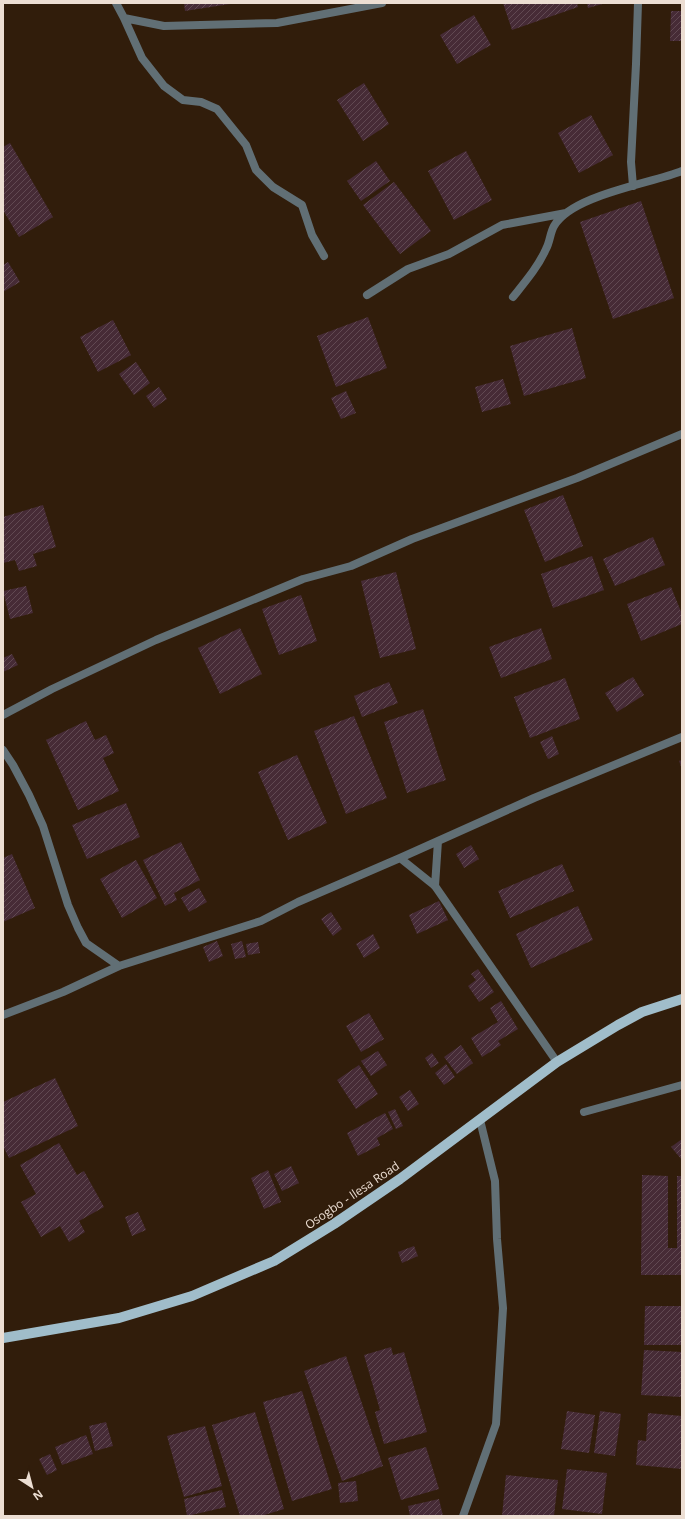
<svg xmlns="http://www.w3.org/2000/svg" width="685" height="1519" viewBox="0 0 685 1519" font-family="'Open Sans',sans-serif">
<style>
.building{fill:url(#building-hatch)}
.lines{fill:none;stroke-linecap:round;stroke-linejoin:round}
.minor{stroke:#616f75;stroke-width:8}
.primary{stroke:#a0bdca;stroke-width:10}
.labels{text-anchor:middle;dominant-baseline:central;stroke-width:3;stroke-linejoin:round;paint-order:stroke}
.street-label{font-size:12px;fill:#ecded3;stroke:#311d0b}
</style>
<defs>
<pattern id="building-hatch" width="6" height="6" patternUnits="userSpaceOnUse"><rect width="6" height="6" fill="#462b36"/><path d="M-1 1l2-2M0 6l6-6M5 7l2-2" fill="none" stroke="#614952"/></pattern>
</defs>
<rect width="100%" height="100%" fill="#311d0b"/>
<!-- building -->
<path class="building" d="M184,3H229L230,4L185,11Z
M503,3H577L578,7L512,30Z
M587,3H606L588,8Z
M671,11H682V41H670Z
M474,15L491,45L457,64L440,35Z
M364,83L389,124L363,141L337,100Z
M591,115L613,155L579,173L558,133Z
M10,143L53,217L19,237L3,210V147Z
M466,151L492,200L454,220L428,171Z
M376,161L390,181L361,201L347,181Z
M394,182L431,231L400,254L363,205Z
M641,201L674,298L613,319L580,222Z
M8,262L20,282L3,292V265Z
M368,317L387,368L336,387L317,336Z
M113,320L131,355L98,372L80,337Z
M572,328L586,378L524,396L510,346Z
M136,362L150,383L134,395L119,374Z
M503,379L511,404L482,412L475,387Z
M159,387L167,399L154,408L146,396Z
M346,391L356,413L341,419L331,398Z
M563,495L583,546L545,562L524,510Z
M43,505L56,547L33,554L37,566L19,571L15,560L3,563V517Z
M653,537L665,565L615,586L603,559Z
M592,556L604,590L553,608L541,574Z
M396,572L416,649L380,658L361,581Z
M26,586L33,613L10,619L3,591Z
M671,587L682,614V624L641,641L627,604Z
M301,595L317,641L279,655L262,609Z
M240,628L262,674L220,694L198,648Z
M541,628L552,659L501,678L489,647Z
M12,654L18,665L3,672V658Z
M633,677L644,695L617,712L605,693Z
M565,678L580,719L530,738L514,697Z
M389,682L398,703L362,717L354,696Z
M423,709L446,780L407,793L384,722Z
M354,716L387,798L346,814L314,731Z
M86,721L95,740L106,735L114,753L103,758L119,791L78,810L46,740Z
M552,736L559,754L548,759L540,742Z
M297,755L327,823L288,840L258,772Z
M682,760V769L679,761Z
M126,803L140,837L87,859L72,825Z
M181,842L200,880L174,893L177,900L165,906L143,860Z
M471,845L479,859L464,868L456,854Z
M12,854L35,908L3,922V858Z
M136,860L157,898L122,918L100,879Z
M562,864L574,891L510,918L498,891Z
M199,888L207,902L189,912L181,898Z
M439,901L448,920L417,934L409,915Z
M578,906L593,940L531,968L516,934Z
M331,912L342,929L333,936L321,919Z
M373,934L380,948L364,958L356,944Z
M217,941L223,956L209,962L203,947Z
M242,941L246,957L235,959L231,944Z
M258,942L260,953L248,955L246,944Z
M478,969L494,992L479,1002L468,986L476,980L471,974Z
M501,1001L518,1029L498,1041L501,1045L482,1057L471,1038L498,1022L490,1008Z
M369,1013L384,1039L361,1052L346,1026Z
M461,1045L473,1063L457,1074L444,1057Z
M378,1051L387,1065L371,1076L361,1061Z
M432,1053L439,1063L431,1068L425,1058Z
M446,1064L455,1077L444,1085L435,1073Z
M359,1065L378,1094L356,1109L337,1080Z
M55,1078L78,1126L9,1158L3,1146V1102Z
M410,1090L419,1104L408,1111L399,1097Z
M395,1109L403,1126L396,1129L388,1112Z
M385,1113L393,1129L377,1138L380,1145L358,1156L347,1133Z
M682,1139V1160L671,1147Z
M59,1143L77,1175L84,1171L104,1207L79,1221L85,1232L69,1242L60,1226L41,1237L21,1202L36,1194L20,1165Z
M291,1166L299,1183L282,1191L274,1174Z
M268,1170L281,1202L264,1209L251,1178Z
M642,1175L668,1176V1248H677V1176H682V1275H641Z
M138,1212L146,1230L132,1236L125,1217Z
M414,1246L418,1256L402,1263L398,1252Z
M645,1306H682V1345H644Z
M391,1347L393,1355L404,1352L427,1432L384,1444L375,1412L380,1410L364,1355Z
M644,1350L682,1352V1397L641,1395Z
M346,1356L383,1466L342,1481L304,1371Z
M302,1391L332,1489L292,1501L263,1402Z
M567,1411L595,1415L589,1453L561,1449Z
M600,1411L621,1414L615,1456L594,1453Z
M255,1412L284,1509L261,1516H240L212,1425Z
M648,1413L682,1416V1469L636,1465L638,1440L646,1441Z
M106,1422L113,1446L95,1451L89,1426Z
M205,1426L222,1486L184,1497L167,1436Z
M86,1435L93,1454L62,1465L55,1447Z
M426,1447L439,1489L401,1500L388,1458Z
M50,1454L57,1470L47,1475L39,1459Z
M567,1469L607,1473L602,1514L562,1509Z
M506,1475L558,1480L554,1516H502Z
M356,1481L358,1501L340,1503L338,1483Z
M222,1490L226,1507L187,1516L184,1499Z
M439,1499L443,1516H410L408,1506Z"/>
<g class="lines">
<!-- minor -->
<path class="minor" d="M116,3L124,18L164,26L277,23L382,3
M124,18L142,58L164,86L183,100L201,102L217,109L246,145L256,170L273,187L302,205L312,235L324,256
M633,186L631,162L636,64L638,3
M367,295L408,269L449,254L502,225L566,213
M513,297C525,282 538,267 546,249C550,242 550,233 554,226C572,195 649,184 682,171
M3,715L52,689L156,640L303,579L351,566L412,539L577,478L682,434
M3,750L13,765L29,795L43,826L68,905L78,928L86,943L119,966
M400,858L435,886L557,1062
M435,886L438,841
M3,1015L63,992L119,966L261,921L298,902L400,858L534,798L682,737
M584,1112L682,1085
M463,1516L496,1424L503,1308L497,1239L495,1181L480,1120"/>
<!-- primary -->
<path class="primary" d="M3,1338L119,1318L192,1296L274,1261L334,1224L400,1179L557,1062L618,1025L642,1012L682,999"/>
</g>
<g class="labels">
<!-- street labels -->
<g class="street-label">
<text transform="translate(352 1195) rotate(-34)">Osogbo - Ilesa Road</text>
</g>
</g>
<!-- border -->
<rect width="685" height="1519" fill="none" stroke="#ecded3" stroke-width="8"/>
<!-- north arrow -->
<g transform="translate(32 1487) rotate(144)" stroke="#311d0b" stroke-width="3" paint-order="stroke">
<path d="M0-3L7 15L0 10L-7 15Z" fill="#ecded3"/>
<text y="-6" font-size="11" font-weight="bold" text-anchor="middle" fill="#ecded3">N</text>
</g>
</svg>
